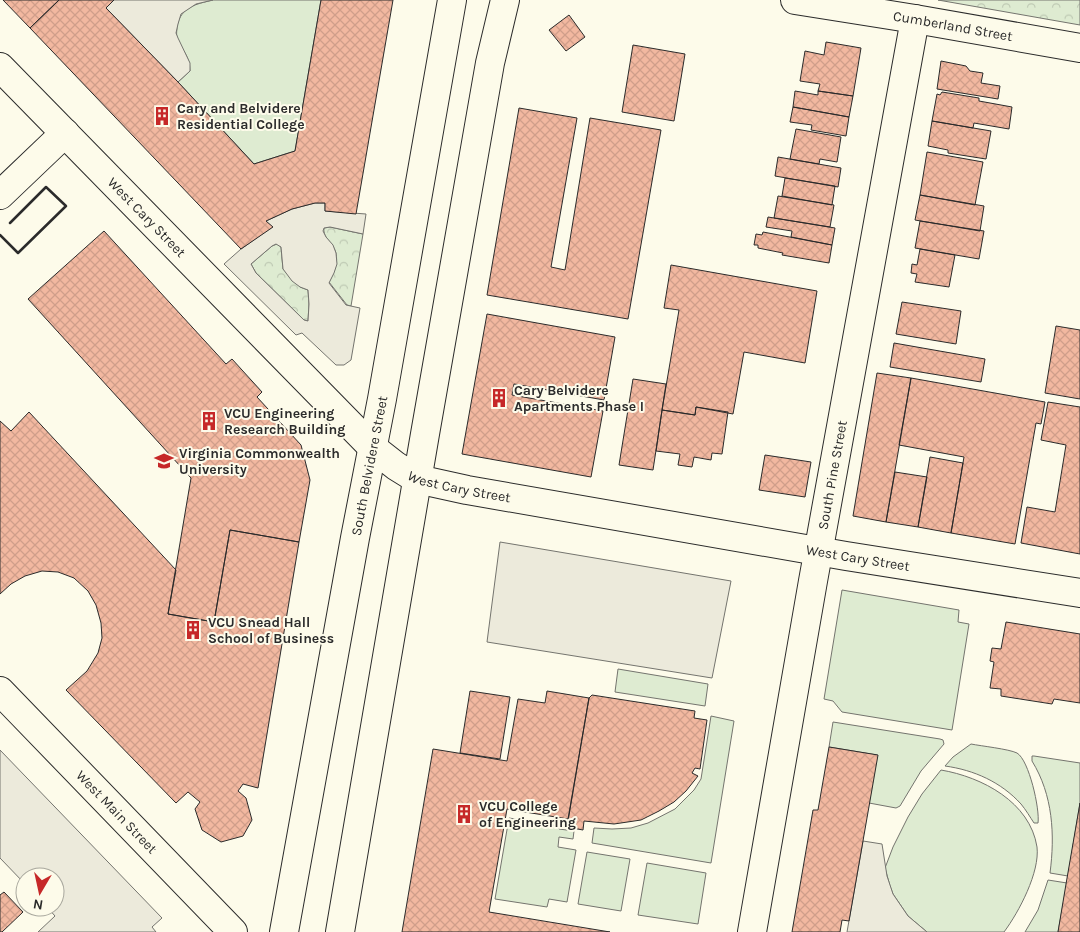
<svg xmlns="http://www.w3.org/2000/svg" width="1080" height="932" viewBox="0 0 1080 932" font-family="Karla,sans-serif">
<style>
.grass{fill:#deebd1;stroke:#74746e}
.forest{fill:url(#forest-crowns);stroke:#74746e}
.parking{fill:#eceadb;stroke:#74746e;fill-rule:evenodd}
.building{fill:url(#building-cross-hatch);stroke:#2b2b2b}
.lines{fill:none;stroke-linecap:round;stroke-linejoin:round}
.minor-casing{stroke:#2b2b2b;stroke-width:30}
.major-casing{stroke:#2b2b2b;stroke-width:30}
.minor{stroke:#fdfbea;stroke-width:28}
.major{stroke:#fdfbea;stroke-width:28}
.wall{stroke:#2b2b2b;stroke-width:2.5}
.labels{text-anchor:middle;dominant-baseline:central;stroke-width:4;stroke-linejoin:round;paint-order:stroke}
.street-label{font-size:14px;fill:#2b2b2b;stroke:#fdfbea}
.poi-label{font-size:14px;font-weight:bold;fill:#2b2b2b;stroke:#fdfbea;text-anchor:start}
</style>
<defs>
<pattern id="forest-crowns" width="20" height="18" patternUnits="userSpaceOnUse" patternTransform="scale(1.25)"><rect width="20" height="18" fill="#deebd1"/><path d="M2 6a3 3 0 1 1 6 0M12 15a3 3 0 1 1 6 0" fill="none" stroke="#bfcab4"/></pattern>
<pattern id="building-cross-hatch" width="8" height="8" patternUnits="userSpaceOnUse" patternTransform="scale(1.25)"><rect width="8" height="8" fill="#f2b8a0"/><path d="M0 0l8 8M0 8l8-8" fill="none" stroke="#d09e8a"/></pattern>
</defs>
<rect width="100%" height="100%" fill="#fdfbea"/>
<!-- grass -->
<path class="grass" d="M213,0H321L295,151L254,164L178,82L190,71C190,56 182,51 177,38C176,34 177,30 177,26C181,7 196,4 213,0Z
M842,590L959,610L958,622L969,624L952,730L842,712L833,701L824,699Z
M618,669L708,684L705,706L615,692Z
M711,716L734,721L711,863L592,843L594,828L612,829L631,828L648,823L675,809L694,790L701,779Z
M833,722L940,739L943,740L944,744L921,771L900,806L896,808L869,803L877,755L829,747Z
M971,744C981,746 1009,749 1017,753C1029,760 1040,809 1038,823H1034C1030,817 1026,810 1021,804C1001,782 974,770 945,766L953,757Z
M1032,756H1034L1080,763V803L1068,876L1050,873C1055,835 1053,795 1032,761Z
M941,770C982,777 1030,802 1037,847C1040,872 1019,912 1004,932H927L908,916L893,894L890,886L885,868L893,847L908,817L922,794Z
M509,818L559,826V829L574,831L573,839L559,837L558,847L576,850L567,902L549,899L547,907L495,899Z
M587,852L630,859L621,911L578,904Z
M647,863L706,873L698,924L638,915Z
M1048,880L1067,883L1058,932H1025L1038,910Z"/>
<!-- forest -->
<path class="forest" d="M938,0H1080V25Z
M330,227L363,234L351,306L347,305L329,282C335,271 341,257 332,245C328,239 323,236 324,228Z
M277,244L281,247L283,269L300,287L308,290L309,304L308,321L304,320L256,273L251,264L272,246Z"/>
<!-- parking -->
<path class="parking" d="M114,0H213L196,4L181,14L178,24L176,33L178,38L190,63V71L178,82L106,8Z
M315,203H325V211L366,214L363,234L330,227L324,228L323,231L326,237L333,245L336,253L337,264L334,273L329,283L346,305L360,308L351,360L344,365H336L302,333L296,335L224,264L241,249L272,227L266,221L292,209ZM276,244L281,247L283,269L292,281L300,287L308,290L309,304L308,321L304,320L256,273L251,264L272,246Z
M500,542L731,581L712,678L487,642Z
M0,750L162,918L152,927L156,932H38L55,916L47,907H55V877H25V884L0,858Z
M863,841L882,844L887,876L893,894L908,916L927,932H847Z"/>
<!-- building -->
<path class="building" d="M3,0H59L30,28Z
M59,0H114L106,8L178,82L254,164L295,151L321,0H393L356,214L325,211V203H315L292,209L266,221L273,227L241,249L30,28Z
M569,15L585,37L566,51L549,30Z
M826,42L861,48L853,96L818,91L820,84L800,81L805,51L824,55Z
M633,45L685,54L674,121L622,112Z
M941,61L966,66L970,71L983,73L981,83L1000,86L998,99L937,89Z
M795,91L818,95V91L853,96L849,117L793,107Z
M942,92L979,98V101L1012,107L1009,129L974,123L973,128L932,121L937,94L940,95Z
M793,107L849,117L846,136L811,130L812,125L790,122Z
M519,108L577,118L551,267L565,270L590,118L661,130L628,319L487,295Z
M932,121L991,131L986,159L948,153V150L928,146Z
M796,129L841,137L837,162L820,159L819,164L790,159Z
M927,152L983,162L975,205L920,195Z
M778,157L841,168L838,187L775,176Z
M785,178L835,186L832,205L782,196Z
M920,195L984,206L980,231L915,220Z
M778,196L834,205L830,227L774,218Z
M768,217L835,228L832,245L791,237L792,231L766,227Z
M920,221L984,231L979,259L915,248Z
M104,231L226,364L232,359L262,392L257,397L301,445L310,480L299,542L230,530L214,622L168,614L191,478L28,299Z
M763,232L832,245L829,263L782,255L783,253L758,248V245H754L756,234L762,235Z
M920,249L955,255L949,287L915,282L917,274L911,273L912,264L917,265Z
M671,265L817,291L805,363L744,352L733,414L696,407L695,415L662,410L679,310L664,308Z
M902,302L961,311L956,344L896,334Z
M487,314L615,337L604,400L514,384L512,395L603,411L591,477L462,454Z
M1056,326L1080,330V399L1045,393Z
M894,343L985,359L981,382L890,367Z
M877,373L911,378L886,522L853,516Z
M911,378L1045,402L1041,424L1036,423L1015,544L951,533L964,457L899,445Z
M633,379L666,384L653,470L619,465Z
M1048,402L1080,407V554L1021,543L1027,507L1055,512L1066,445L1041,440Z
M696,407L728,412L722,454L712,453L711,460L694,457L692,467L678,465L680,454L656,451L662,410L695,415Z
M29,412L176,570L168,614L214,622L230,530L299,542L258,788L243,784L238,791L246,798L252,820L243,836L221,842L202,830L195,809L200,802L188,792L176,803L66,690L87,671L98,653L102,638L101,623L96,605L88,591L74,578L58,572L42,571L25,576L11,584L0,594V421L11,431Z
M765,455L811,462L805,497L759,490Z
M930,457L963,463L951,533L918,527Z
M895,472L927,477L918,527L886,522Z
M1006,622L1080,634V703L1054,699L1052,704L1001,696V689L990,688L994,662L990,661L992,648L1001,649Z
M470,691L510,697L500,759L460,753Z
M547,691L589,698L568,819L507,809L489,912L610,932H402L433,749L507,761L518,699L545,703Z
M592,695L695,711L694,718L707,720L700,769L695,768L692,773L698,776L686,791L674,802L659,811L641,820L614,824L584,821L583,830L567,827L589,698Z
M829,747L878,755L849,921L842,920L840,932H792L813,810H818Z
M1080,803V932H1058L1066,884Z
M4,892L23,912L2,932H0V895Z"/>
<g class="lines">
<!-- minor casing -->
<g class="minor-casing">
<g id="minor">
<path d="M0,195L65,133"/>
<path id="s1" d="M752,932L813,581L915,19"/>
</g>
</g>
<!-- major casing -->
<g class="major-casing">
<g id="major">
<path id="s2" d="M795,0L915,19L1080,48"/>
<path id="s3" d="M0,67L373,448L396,466L417,479L467,490L846,556L1080,593"/>
<path id="s4" d="M0,691L233,932"/>
<path id="s5" d="M284,932L355,538L382,399L452,0"/>
<path d="M340,932L425,434L490,63L505,0"/>
</g>
</g>
<!-- minor -->
<use href="#minor" class="minor"/>
<!-- major -->
<use href="#major" class="major"/>
<!-- wall -->
<path class="wall" d="M0,235L18,253L66,206L46,187L10,223"/>
</g>
<!-- icons -->
<defs>
<g id="building-bare" transform="scale(1.5)"><path d="M-4-6H4V6H1V3H-1V6H-4ZM-2.5-4.3h1.7v1.8h-1.7ZM.8-4.3h1.7v1.8H.8ZM-2.5-1h1.7V.8h-1.7ZM.8-1h1.7V.8H.8Z" fill="#c62828" stroke="#fdfbea" stroke-width="2.5" paint-order="stroke"/></g>
<g id="university-bare" transform="scale(1.5)"><path d="M0-5L7-2L0 1L-7-2ZM-4 1L0 2.5L4 1V4Q0 6-4 4Z" fill="#c62828" stroke="#fdfbea" stroke-width="2.5" paint-order="stroke"/></g>
</defs>
<g fill-rule="evenodd">
<use href="#building-bare" x="162" y="116"/>
<use href="#building-bare" x="499" y="398"/>
<use href="#building-bare" x="209" y="421"/>
<use href="#university-bare" x="164" y="461"/>
<use href="#building-bare" x="193" y="630"/>
<use href="#building-bare" x="464" y="814"/>
</g>
<g class="labels">
<!-- street labels -->
<g class="street-label">
<text stroke="none"><textPath href="#s2" startOffset="160">Cumberland Street</textPath></text>
<text stroke="none"><textPath href="#s3" startOffset="210">West Cary Street</textPath></text>
<text stroke="none"><textPath href="#s5" startOffset="474">South Belvidere Street</textPath></text>
<text stroke="none"><textPath href="#s1" startOffset="464">South Pine Street</textPath></text>
<text stroke="none"><textPath href="#s3" startOffset="630">West Cary Street</textPath></text>
<text stroke="none"><textPath href="#s3" startOffset="1035">West Cary Street</textPath></text>
<text stroke="none"><textPath href="#s4" startOffset="168">West Main Street</textPath></text>
</g>
<!-- poi labels -->
<g class="poi-label">
<text x="177" y="108">Cary and Belvidere<tspan x="177" dy="16">Residential College</tspan></text>
<text x="514" y="390">Cary Belvidere<tspan x="514" dy="16">Apartments Phase I</tspan></text>
<text x="224" y="413">VCU Engineering<tspan x="224" dy="16">Research Building</tspan></text>
<text x="179" y="453">Virginia Commonwealth<tspan x="179" dy="16">University</tspan></text>
<text x="208" y="622">VCU Snead Hall<tspan x="208" dy="16">School of Business</tspan></text>
<text x="479" y="806">VCU College<tspan x="479" dy="16">of Engineering</tspan></text>
</g>
</g>
<!-- north arrow -->
<g transform="translate(40 892) rotate(189)"><circle r="24" fill="#fdfbea" stroke="#a9a89e"/>
<path d="M0-4L9 19L0 12L-9 19Z" fill="#c62828"/>
<text y="-8" font-size="14" font-weight="bold" text-anchor="middle" fill="#2b2b2b">N</text>
</g>
</svg>
